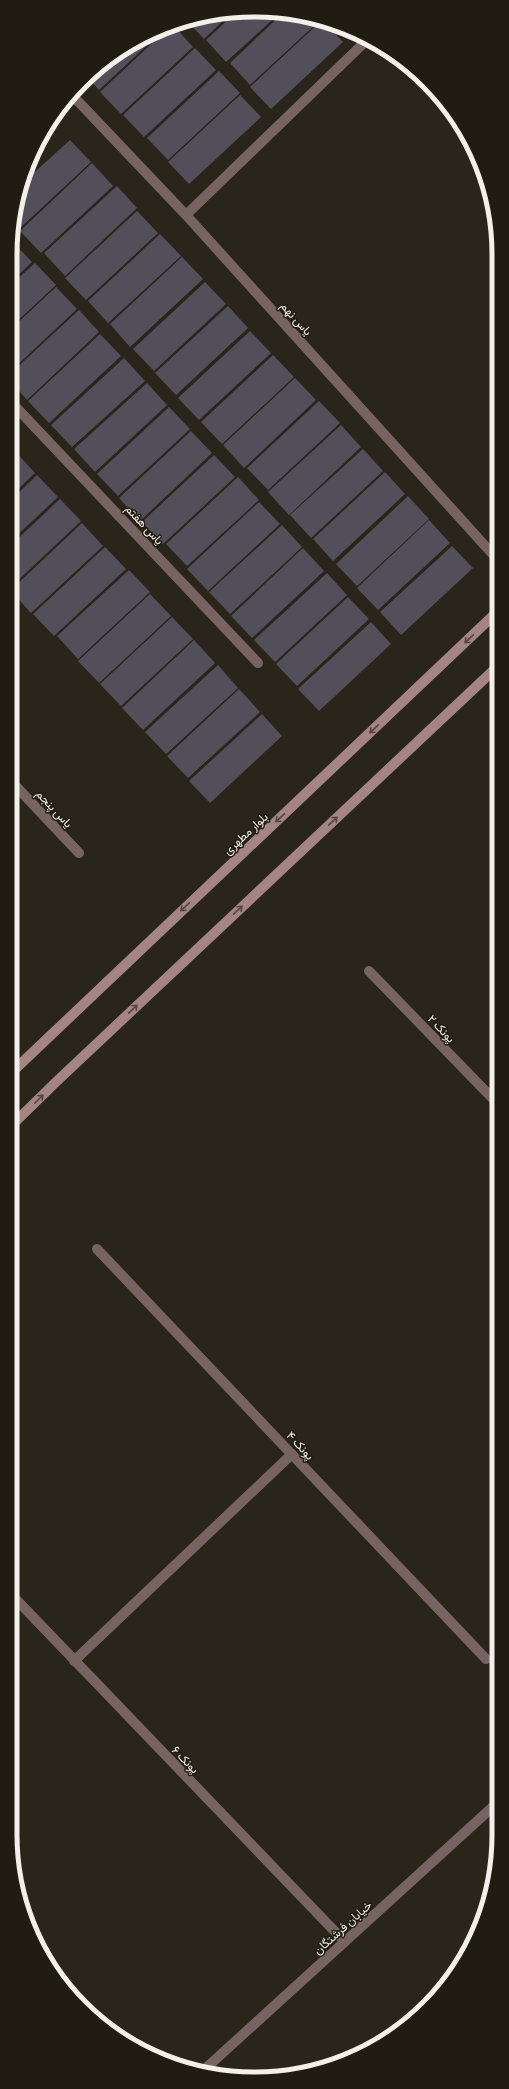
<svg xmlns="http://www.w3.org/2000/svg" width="509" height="2089" viewBox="0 0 509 2089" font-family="Literata,Vazirmatn,serif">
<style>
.building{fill:#524f5b}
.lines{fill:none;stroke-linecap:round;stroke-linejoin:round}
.minor{stroke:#766362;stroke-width:10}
.secondary{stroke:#a48584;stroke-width:10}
.oneway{stroke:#55463f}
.labels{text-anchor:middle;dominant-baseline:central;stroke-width:3;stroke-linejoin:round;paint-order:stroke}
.street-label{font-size:12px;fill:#f3f0e9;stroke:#201c11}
.rim{fill:none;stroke:#f3f0e9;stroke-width:5}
</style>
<rect width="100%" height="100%" fill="#2a251a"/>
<!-- building -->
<path class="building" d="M284,12L318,22L250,85L230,63Z
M280,13L226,62L206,40L232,16Z
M228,16L204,39L187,21L191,18Z
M320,22L326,24L343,42L271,109L250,87Z
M175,27L193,47L121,114L100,92L165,31Z
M157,36L99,90L89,79L106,60Z
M195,48L216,70L144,137L123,115Z
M219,71L240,93L168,160L147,138Z
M240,95L261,117L189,184L168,162Z
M70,140L91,162L19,229L12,222L26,180Z
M92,163L113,186L41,253L20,231Z
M117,186L137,208L65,276L44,253Z
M137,211L158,233L86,300L65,278Z
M160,234L181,256L108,323L88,301Z
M12,241L32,262L12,281Z
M182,257L203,279L130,347L110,324Z
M35,263L56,285L12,326V284Z
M205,282L226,304L154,371L133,349Z
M56,287L77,309L12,370V328Z
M228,306L248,328L176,395L155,373Z
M79,310L99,332L27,400L12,383V372Z
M250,331L271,353L199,420L178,398Z
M100,334L121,356L49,423L28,401Z
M273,355L294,377L222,444L201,422Z
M124,358L145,381L72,447L51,425Z
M295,378L316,400L244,468L223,445Z
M147,383L167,405L95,472L74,449Z
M319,401L340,423L268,490L247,468Z
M169,407L190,429L118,496L97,474Z
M341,425L361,447L289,515L268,492Z
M191,431L212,453L140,521L119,498Z
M363,449L383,471L311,538L290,515Z
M15,451L35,473L12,495V453Z
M214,455L235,477L163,544L142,522Z
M385,472L405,494L333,561L313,539Z
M37,475L58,497L12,540V499Z
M238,477L259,500L187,566L166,544Z
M408,496L429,519L357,586L336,564Z
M60,499L81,521L12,586V544Z
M259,502L280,524L208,591L187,569Z
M429,520L450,543L378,610L357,588Z
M82,523L103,546L31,613L12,592V589Z
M282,525L302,547L230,614L209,592Z
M452,546L473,568L401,635L380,612Z
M105,547L126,569L54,636L33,614Z
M303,548L324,571L252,638L231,616Z
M129,570L150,592L78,659L57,636Z
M327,573L347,595L275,662L254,640Z
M150,594L171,616L99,683L78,661Z
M348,597L369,619L297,686L276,664Z
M172,617L193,639L121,706L100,684Z
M371,622L391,644L319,711L298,689Z
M194,640L215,663L143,730L122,708Z
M218,665L238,688L166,754L145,732Z
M239,689L260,712L188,778L167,756Z
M262,714L282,736L210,803L189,781Z"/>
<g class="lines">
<!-- minor -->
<path class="minor" d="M412,71L443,103
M74,97L186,215L497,559
M186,215L368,39
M12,403L258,663
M11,781L79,853
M369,971L497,1103
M97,1249L486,1659
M10,1593L345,1942
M74,1661L292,1454
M205,2069L497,1803"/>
<!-- secondary -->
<path class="secondary" d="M11,1073L497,612
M11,1126L56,1082L497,667"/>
</g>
<!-- one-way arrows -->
<defs><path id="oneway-shaft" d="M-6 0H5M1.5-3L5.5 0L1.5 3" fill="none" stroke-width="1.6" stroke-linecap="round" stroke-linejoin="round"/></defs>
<g class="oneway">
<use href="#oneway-shaft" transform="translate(469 639) rotate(137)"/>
<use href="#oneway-shaft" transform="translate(374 729) rotate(137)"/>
<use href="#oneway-shaft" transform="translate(280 818) rotate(137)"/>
<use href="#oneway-shaft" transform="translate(333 821) rotate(-43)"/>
<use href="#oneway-shaft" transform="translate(185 907) rotate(137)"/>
<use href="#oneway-shaft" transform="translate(238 910) rotate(-43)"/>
<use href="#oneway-shaft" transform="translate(133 1009) rotate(-43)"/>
<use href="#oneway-shaft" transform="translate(39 1099) rotate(-45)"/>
</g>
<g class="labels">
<!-- street labels -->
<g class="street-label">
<text transform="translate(297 318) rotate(48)">یاس نهم</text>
<text transform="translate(145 524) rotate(47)">یاس هفتم</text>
<text transform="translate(55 808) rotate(47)">یاس پنجم</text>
<text transform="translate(245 833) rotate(-43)">بلوار مطهری</text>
<text transform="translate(442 1028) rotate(46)">پونک ۲</text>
<text transform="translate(301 1445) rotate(47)">پونک ۴</text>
<text transform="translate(186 1759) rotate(46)">پونک ۶</text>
<text transform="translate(342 1927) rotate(-42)">خیابان فرشتگان</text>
</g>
</g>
<!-- crop -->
<path d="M0 0H509V2089H0ZM254 17H255A237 237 0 0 1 492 254V1835A237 237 0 0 1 255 2072H254A237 237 0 0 1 17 1835V254A237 237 0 0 1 254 17Z" fill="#201c11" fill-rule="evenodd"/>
<path class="rim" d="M254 17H255A237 237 0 0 1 492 254V1835A237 237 0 0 1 255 2072H254A237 237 0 0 1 17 1835V254A237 237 0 0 1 254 17Z"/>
</svg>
